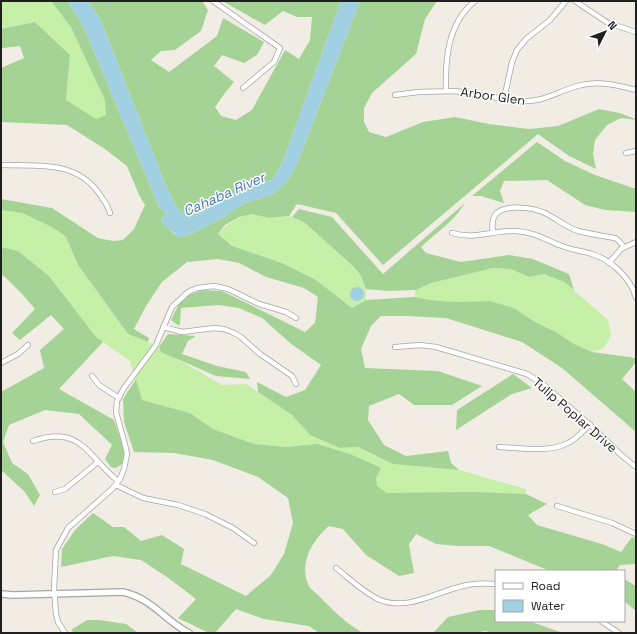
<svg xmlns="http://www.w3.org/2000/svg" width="637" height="634" viewBox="0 0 637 634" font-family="'Space Grotesk',sans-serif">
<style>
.grass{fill:#c6efa7}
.forest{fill:#a5d396}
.water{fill:#a1d0e2}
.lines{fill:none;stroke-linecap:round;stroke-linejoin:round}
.minor-casing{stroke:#a6a6a6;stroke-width:6}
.tertiary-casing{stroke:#a6a6a6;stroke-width:8}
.minor{stroke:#fff;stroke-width:4.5}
.tertiary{stroke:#fff;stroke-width:5.5}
.labels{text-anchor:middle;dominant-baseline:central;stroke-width:3;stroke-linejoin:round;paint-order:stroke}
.street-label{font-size:13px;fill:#1f1f1f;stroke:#fff}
.water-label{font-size:14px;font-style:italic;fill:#4377b7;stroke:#fff}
</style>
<rect width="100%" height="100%" fill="#f1ede4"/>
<!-- grass -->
<path class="grass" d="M1,1H62L119,118L87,135L66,100L70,55L35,22L1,29Z
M1,210L22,213L52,227L66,237L78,265L128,334L148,342L222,385L246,384L292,415L310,435L340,448L358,447L393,464L459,470L526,489V494L382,498L287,447L254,444L213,429L190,413L142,400L130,361L96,337L49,276L18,251L1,247Z
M252,214L269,218L289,216L305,223L354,267L361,276L366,289V300L352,308L316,280L282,263L232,246L218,234C228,223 237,217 252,214Z
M493,268L511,269L529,277L544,274L564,282L608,320L611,335L604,348L592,352L574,344L556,332L535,322L514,308L490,301L455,302L431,300L414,297L416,290L431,283Z"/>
<!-- forest -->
<path class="forest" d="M51,1H68L84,28L159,207L166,213L161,220L173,233L179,237L193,233L224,217L243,204L273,194L287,182L297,164L360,1H437L425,19L416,54L372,93L364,108V122L369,132L386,137L423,122L455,117L489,124L529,129L558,126L599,109L619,113L636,119V120L621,118L607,125L595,140L593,154L596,169L569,156L538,134L383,265L336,213L297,204L289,216L269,218L252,214L239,217L225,225L218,234L232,246L282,263L316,280L352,308L366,300L414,297L431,300L455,302L490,301L514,308L535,322L556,332L574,344L592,352L636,358V362L622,379L636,392V432L562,368L522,342L446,318L406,316H381L371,326L361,349L365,368L438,371L482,386L452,405H414L399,394L369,406L368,420L384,445L406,456L448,451L451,463L459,470L393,464L358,447L340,448L310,435L292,415L258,392L257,382L286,397L305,390L321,365L290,343L262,318L239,308L218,305L181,308L180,324L179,326L171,320L179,304L189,295L202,290L222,291L305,332L315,323L318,297L304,288L266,277L239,263L218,259L187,262L162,282L146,306L134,329L149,338L148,342L128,334L78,265L66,237L52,227L22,213L1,210V199L52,208L98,238L113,241L123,240L134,229L145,205L139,195L127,166L105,149L67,125L1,122V68L24,58L20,46L3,48L1,49V29L35,22L70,55L66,100L96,119L106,115L105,100L71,27Z
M88,1H202L208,10L201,31L175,50L161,51L151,60L169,72L217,36L223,18L264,42L257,55L244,63L222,55L214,66L234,82L225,93L215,107L221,116L236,120L252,110L285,50L299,59L310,40L312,17H297L283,11L265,25L222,1H341L283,161L273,179L257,186L243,188L230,194L213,206L195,215L181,213L176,206L166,186L101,21Z
M537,142L565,161L595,175L636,189V212L605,210L585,205L547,180L504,181L500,191L504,203L481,196H472Z
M465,203C455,220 439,231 424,244L421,247L426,253L461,262L509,255L533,259L569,274L574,290L564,282L544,274L529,277L511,269L493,268L431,283L416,290L388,291L366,289L361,276L354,267L305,223L292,217L299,209L332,217L383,274Z
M1,247L18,251L49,276L96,337L103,342L59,389L114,420L125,452L122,464L116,468L111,467L105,459L112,445L79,414L45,410L9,425L3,442L12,463L28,474L40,495L34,506L24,491L1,470V392L44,368L40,350L64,329L51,315L20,340L12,333L35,309L23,295L4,276L1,275Z
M168,334L196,336L188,341L182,354L217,366L246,372L250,379L216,376L161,352L159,347Z
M513,374L532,388L512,394L456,430L457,410Z
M136,379L142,400L190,413L213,429L254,444L287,447L317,444L350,454L381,468L376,478L377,486L387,493L473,492L526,494L547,504L528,515L537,525L602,544L621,552L632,537L636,539V564L620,565L617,569L618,571H550L489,546H458L436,544L416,534L409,544L414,573L399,576L366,555L343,529L329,526C313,540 299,562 308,584C309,588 315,592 318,595C332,609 345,623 363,633H319L309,626L264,619L236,609L215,633H209L178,618L196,599L167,577L141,560L113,556L61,567L62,549L75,530L93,513L113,527H124L141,541L162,535L184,549L181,564L246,596L271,575L284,554L293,523L288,498L258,477L213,460L174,453L134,452L124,422L123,399Z
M624,579L636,586V611L624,601Z
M480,610H496V621H529L563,633H496L484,631L478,633H432L434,632L448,617Z
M87,620H99L126,624L138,633H74L71,630Z"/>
<!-- water -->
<path class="water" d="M68,1H88L101,21L166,186L176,206L181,213L195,215L213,206L230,194L243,188L257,186L273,179L283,161L341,1H360L297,164L287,182L273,194L243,204L224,217L193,233L179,237C173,233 169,227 162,224L161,220L166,213L159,207L84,28Z
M350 294a7 7 0 1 1 14 0a7 7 0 1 1-14 0Z"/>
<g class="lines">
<!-- minor casing -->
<g class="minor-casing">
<path id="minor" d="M213,1L280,48L274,62L243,88
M575,1L608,23L636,32
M446,91C445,58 448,23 475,1
M395,95L418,92L455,91L517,101C543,103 554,93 577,86C598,80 616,85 636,90
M504,99L512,62L517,50L526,39L550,20L566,1
M626,153L636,151
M1,165C36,166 74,160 98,192C103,199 108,205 110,213
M452,233C475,240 493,230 516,231C534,232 546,240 562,246C572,250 582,251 592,254C611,260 631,278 636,298
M493,233C492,227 492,220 495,215C504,203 534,208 545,213C557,219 566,227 578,231C590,234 603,236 615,238L618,240L624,247
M609,263L621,249L636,242
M163,327L182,332L214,328L224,329L232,332L241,337L260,354L292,376L296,384
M395,347L420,345L436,347L527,374L543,384L598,432L621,455L636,467
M1,363L18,354L28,345
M92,376L99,385L119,398
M33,441C82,425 86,455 118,481
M499,447C519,448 550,453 568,443C577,439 583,431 590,424
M116,485L143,498L178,505L205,514L233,528L254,543
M55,492L65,489L98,462
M557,506L612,523L636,534
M336,568C350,579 364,593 380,600C408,611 436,592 463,586C474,583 485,583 496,584
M601,621L619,633
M65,633L58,622L56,614L54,588L56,550L68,528L112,489L120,479L124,469L127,454L125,445L116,412L117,401L124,388L156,345L172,307L188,292L197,288L214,286L228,289L259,304L286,312L296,318"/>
</g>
<!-- tertiary casing -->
<g class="tertiary-casing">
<path id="tertiary" d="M1,594L13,595L123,592C153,599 164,620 189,633"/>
</g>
<!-- minor -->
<use href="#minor" class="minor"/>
<!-- tertiary -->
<use href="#tertiary" class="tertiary"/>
</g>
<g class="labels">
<!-- street labels -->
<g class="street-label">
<text transform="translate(493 96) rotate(8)">Arbor Glen</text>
<text transform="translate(575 415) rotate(41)">Tulip Poplar Drive</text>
</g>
<!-- water labels -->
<g class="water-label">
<text transform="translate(224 194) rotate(-24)">Cahaba River</text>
</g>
</g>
<!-- border -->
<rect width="637" height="634" fill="none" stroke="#1f1f1f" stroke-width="4"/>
<!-- legend -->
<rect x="495" y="570" width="130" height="52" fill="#ffffff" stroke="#a5a5a5"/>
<rect x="503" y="583" width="20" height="6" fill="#ffffff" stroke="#a5a5a5"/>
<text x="531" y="590" font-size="12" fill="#1f1f1f">Road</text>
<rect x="503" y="600" width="20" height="12" fill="#a1d0e2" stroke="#a5a5a5"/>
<text x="531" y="610" font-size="12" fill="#1f1f1f">Water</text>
<!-- north arrow -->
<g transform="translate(605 32) rotate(48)" stroke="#ffffff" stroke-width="3" paint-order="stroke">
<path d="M0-3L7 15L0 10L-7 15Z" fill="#1f1f1f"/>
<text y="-6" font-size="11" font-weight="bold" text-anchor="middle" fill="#1f1f1f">N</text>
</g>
</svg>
